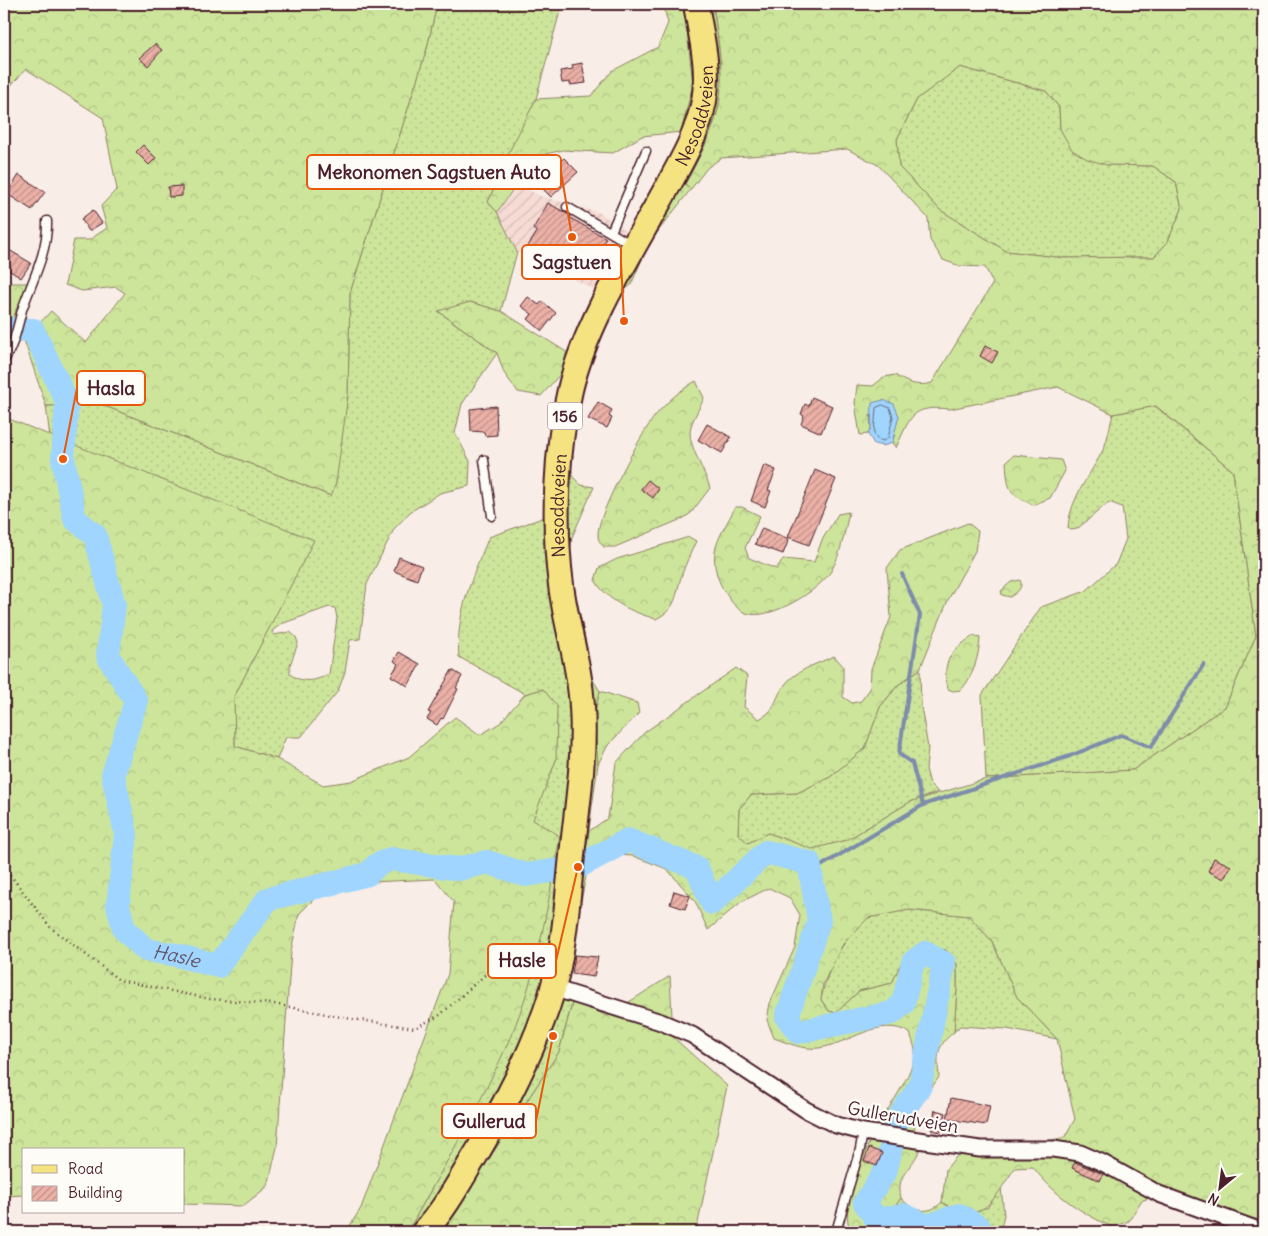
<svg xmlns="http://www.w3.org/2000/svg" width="1268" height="1236" viewBox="0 0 1268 1236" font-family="Delius,sans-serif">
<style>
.industrial{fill:url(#industrial-furrows)}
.grass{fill:url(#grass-dots);stroke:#8c8263;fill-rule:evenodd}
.forest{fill:url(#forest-crowns);stroke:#8c8263;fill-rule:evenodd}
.water{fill:#9fd5fe;stroke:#7d8caa}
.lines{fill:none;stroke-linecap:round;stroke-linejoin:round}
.shore{stroke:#6c687f;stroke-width:1}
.stream{stroke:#7d8caa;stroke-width:4}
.river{stroke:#9fd5fe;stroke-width:24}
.building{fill:url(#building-hatch);stroke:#4a1f2b}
.lane-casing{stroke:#4a1f2b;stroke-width:11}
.street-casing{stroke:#4a1f2b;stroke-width:19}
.primary-casing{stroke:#4a1f2b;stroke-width:28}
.path{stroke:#4a1f2b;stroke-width:2.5;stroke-dasharray:1 4;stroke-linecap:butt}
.lane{stroke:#fdfcf7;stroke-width:8}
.street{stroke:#fdfcf7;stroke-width:15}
.primary{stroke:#f5e382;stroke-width:24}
.labels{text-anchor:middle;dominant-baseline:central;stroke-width:4.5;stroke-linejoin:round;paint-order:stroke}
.shield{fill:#fdfcf7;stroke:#806168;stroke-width:1}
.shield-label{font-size:16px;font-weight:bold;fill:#4a1f2b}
.street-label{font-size:18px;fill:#4a1f2b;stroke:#fdfcf7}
.water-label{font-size:19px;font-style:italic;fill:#64566a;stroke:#fdfcf7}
.leader{fill:none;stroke:#e8590c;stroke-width:2}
.callout-dot{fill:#e8590c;stroke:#fdfcf7;stroke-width:2}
.callout{fill:#fdfcf7;stroke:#e8590c;stroke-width:2}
.callout-label{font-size:19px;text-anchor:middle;font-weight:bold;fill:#4a1f2b}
</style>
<defs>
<pattern id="industrial-furrows" width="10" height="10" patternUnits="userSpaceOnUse" patternTransform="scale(1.25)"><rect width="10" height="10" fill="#f5dbd4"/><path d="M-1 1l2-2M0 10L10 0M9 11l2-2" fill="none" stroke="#d4bcb6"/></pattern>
<pattern id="grass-dots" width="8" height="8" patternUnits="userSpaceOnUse" patternTransform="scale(1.25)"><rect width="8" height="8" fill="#cde59b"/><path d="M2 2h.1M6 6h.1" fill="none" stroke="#b2c486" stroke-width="1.8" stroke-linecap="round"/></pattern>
<pattern id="forest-crowns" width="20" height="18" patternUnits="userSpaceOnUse" patternTransform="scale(1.25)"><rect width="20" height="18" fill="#cde59b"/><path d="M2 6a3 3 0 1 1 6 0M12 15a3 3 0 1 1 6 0" fill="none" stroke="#b2c486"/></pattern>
<pattern id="building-hatch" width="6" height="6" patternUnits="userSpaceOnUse" patternTransform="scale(1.25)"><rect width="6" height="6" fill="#ebb1a7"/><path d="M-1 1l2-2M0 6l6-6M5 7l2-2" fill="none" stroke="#c08f88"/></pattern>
</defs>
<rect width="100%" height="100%" fill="#f9ede7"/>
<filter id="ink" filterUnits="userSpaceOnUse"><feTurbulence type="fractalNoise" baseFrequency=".02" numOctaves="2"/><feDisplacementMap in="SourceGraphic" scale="10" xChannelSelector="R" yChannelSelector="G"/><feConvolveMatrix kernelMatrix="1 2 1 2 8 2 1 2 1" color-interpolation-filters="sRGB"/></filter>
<g filter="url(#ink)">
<!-- industrial -->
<path class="industrial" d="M519,185L540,196L600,213L629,233L600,292L517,252L497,212Z"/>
<!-- grass -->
<path class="grass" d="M437,4H562L536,99L488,202L497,212L517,252L501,311L470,302L439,312L497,353L462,404L455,433L470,461L469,486L440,493L410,512L394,529L367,584L360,639L350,640L345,672L338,691L301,737H286L277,759L235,746L234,697L313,540L50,437L46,406L100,404L331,496L348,395L350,293L427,48ZM329,607L335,608L337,618L329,674C317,681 302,684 290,674V665L298,643L296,637L290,632L274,635L272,631L281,624Z
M684,4H713C716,34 726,70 720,101C714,130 699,158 685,184L691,189L649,243L631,285L622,292L596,346L578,399L570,447L572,476L581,485L594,487L572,537L569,563L587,648L589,674L600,691L594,716L598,764L585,858L588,866L566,977L573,1000L559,1052L441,1232H404L413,1222L437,1179L532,820L556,760L543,689L525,694L459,657C455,615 473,575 489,537L545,517L557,394L568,353L675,151L689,102L693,84L692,65Z
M960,67L1046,91L1059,107L1060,129L1107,165L1153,166L1176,182L1182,209L1167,243L1154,257L1065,258L1006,251L940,210L899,167L897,139L917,99Z
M1155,406L1233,471L1256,636L1225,707L1133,770L986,779L982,695L1041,607L1086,591L1116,564L1126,539L1122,507L1109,502L1077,529L1071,530L1068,528C1070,497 1091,475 1104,448C1108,438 1110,425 1113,414Z
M920,669L921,706L928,748L926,769L930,784L938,792L910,802L847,840L812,850L768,833L748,843L738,834L739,809L751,795L797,793L830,777L865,748L880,707L898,685Z
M909,910L970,916L992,941L1017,997L1057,1039L1007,1029L960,1026L954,1032L957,989V964L946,950C907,944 908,948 892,983L859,991L836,1013L829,1011L821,1000C825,974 845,933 868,918C875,914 899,912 909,910Z
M1001,1187L1004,1215L1000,1232H873C882,1217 891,1213 901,1198C912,1211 929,1216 942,1202L954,1210L987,1208Z"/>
<!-- forest -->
<path class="forest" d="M4,4H437L427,48L350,293L348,395L336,483L331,496L100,404L46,406L24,340L51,311L86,343L125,293L116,287L82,291L65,285L74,240H89L107,228L101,206L117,189L103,118L26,69L4,93Z
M663,4H684L693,84L681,132L642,136L613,153L563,150L537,156L497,212L488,202L511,148L536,99L591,96L612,71L658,47L668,23Z
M713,4H1264V1232L1152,1197L1141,1201L1129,1221L1112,1227C1081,1213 1053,1194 1033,1167L1015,1168C995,1196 982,1231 942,1202L946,1169L960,1152L1043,1142L1065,1137L1075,1119L1057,1039L1017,997L992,941L969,916L909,910L868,918L843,944L823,984L821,1000L829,1011L836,1013L859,991L892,983C908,948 907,944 946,950L957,964V989L954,1032C936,1046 937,1056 939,1077C923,1101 904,1115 921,1145C915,1169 895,1171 901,1198C891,1213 882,1217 873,1232C866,1232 856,1234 851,1229C838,1216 864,1153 872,1137C885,1111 908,1084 915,1056C916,1049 912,1040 910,1033C880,1015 849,1044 819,1048C803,1050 788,1043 774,1038L767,1020L770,1003L795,947L800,915L790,898L769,888L741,902L708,930L695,901L667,869L633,856L617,855L588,866L585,858L589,831L608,818L616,763L645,732L736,668L747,676L744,707L759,719C777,710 773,701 784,686C794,671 817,664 834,656L843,666V697L852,703L861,701L870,689L871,669L891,617L887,568L900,550L968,523L978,531L975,551L948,600L920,669L898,685L880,707L865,748L830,777L797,793L751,795L739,809L738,834L748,843L768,833L812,849L847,840L910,802L986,779L1133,770L1225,707L1256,636L1233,471L1156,406L1113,414L1058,387L950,409C911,405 911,416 896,448L892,443L895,434L870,415L871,428L868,434L860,435L855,403L857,385L873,386L884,377L895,375C907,383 917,387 932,383L993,283L985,267L960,266L943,260L930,240L928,218L878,165L847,149L721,158L707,168L691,189L685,184C699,158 716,128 720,99C724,68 717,35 713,4ZM960,67L1046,91L1059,107L1060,129L1072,150L1087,159L1107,165L1153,166L1176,182L1182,209L1167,243L1154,257L1065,258L1006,251L940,210L899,167L897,139L917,99Z
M4,283H28L4,339Z
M470,302L501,311L568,353L561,373L541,396L518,392L504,373L497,353L438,311Z
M696,381L704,398C700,408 691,421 690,431C689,447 705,471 710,488L691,513L684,518L615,547H604C600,543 598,540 598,534C597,515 642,432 655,416C667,402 680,390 696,381Z
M4,417L314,540L234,697L235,746L277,759L323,785L351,781L409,757L455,717L480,735L500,723L525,694L543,689L557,706L556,760L533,820L560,836C548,903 538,974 510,1038C483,1101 446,1162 413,1222L404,1232H346L361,1208L448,974L454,902L435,879L329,884L299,914L291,951L277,1147L268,1186L243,1206L184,1204V1150H24V1195L4,1196V524L11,505L4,501Z
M1014,455L1061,460L1065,471L1050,498L1033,505C1007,493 1008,489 1006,462Z
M735,507H742L760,516L745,548L749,558L776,569L783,559L814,562L822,540L838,514L849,512C845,531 841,554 831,571C820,590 769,622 746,613C735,609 729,598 723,589C717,578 713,564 715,552C717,537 729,521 735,507Z
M689,537L696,541C691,552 686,563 682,574C675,595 678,608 656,619C632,612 608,602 595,580L599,568L617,559Z
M1020,580C1024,588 1016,593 1010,597L1002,595L1001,591L1011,582Z
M973,636L980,638C979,656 973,677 961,690L953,691L948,689C941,661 951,651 973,636Z
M600,691L637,703L639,713L608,745L598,764L594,716Z
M670,976L673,1037L727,1086L696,1232H556L550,1224L540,1232H441L559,1052L573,1000L607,1016Z"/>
<!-- water -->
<path class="water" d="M883,400L894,404L899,416L892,443L883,446L874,444L868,434L871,428L872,403Z"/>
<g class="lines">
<!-- shore -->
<path class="shore" d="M883,405L890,408L893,417L888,438L883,441L877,439L874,434L876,408Z"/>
<!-- stream -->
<path class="stream" d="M902,574L920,615L899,754L912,763L923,805
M811,872L923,805L1070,756L1121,735L1151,747L1204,664"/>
<!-- river -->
<path class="river" id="s1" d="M4,329L33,330L67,402L63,459L75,519L95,535L114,605L108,656L136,701L113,775L126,834L118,905L124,929L146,950L176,955L218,966L268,899L368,874L377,865L391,859L459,869L487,862L526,875L578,867L628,840L697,868L712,903L766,852L809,863L819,921L787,1017L798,1032L892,1013L903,1004L913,962L925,953L944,963L920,1086L897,1120L886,1170L865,1203L877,1220L903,1215L928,1226L959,1215L979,1227L976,1232"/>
</g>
<!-- building -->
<path class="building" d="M155,44L162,50L148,66L139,58Z
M582,63L586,83L570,85V82L562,83L560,71L573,69L572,65Z
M143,145L156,158L149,165L136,152Z
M564,158L578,172L551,197L537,183Z
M19,175L45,192L32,210L7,194Z
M182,186V196L169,197L168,187Z
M548,203L571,216L570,218L606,238L585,276L547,254L543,260L526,249L537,232L533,229Z
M93,210L102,223L89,231L81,219Z
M4,247L31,263L21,278L4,267Z
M528,297L539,305L542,301L556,313L542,331L528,319L532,314L521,306Z
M985,346L998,352L992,363L980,356Z
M812,397L832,406L821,433L801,424L804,416L801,414L805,404L809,406Z
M598,402L612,410L609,416L612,418L607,428L588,419Z
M496,406L497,435L485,436L484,432L471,431L470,409Z
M707,424L731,437L722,453L698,440Z
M764,465L776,470L768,490L771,491L765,507L751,501Z
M815,470L836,479L809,545L788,537Z
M648,480L659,489L653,498L641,489Z
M762,528L789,539L783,554L755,544Z
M399,557L422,566L417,580L394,571Z
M399,652L420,664L408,686L391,676L398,664L394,661Z
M452,670L462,676L456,688L458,689L443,719L441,718L437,725L427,719L431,713L428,712Z
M1214,858L1231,866L1224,879L1208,871Z
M674,891L690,896L685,909L670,904Z
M575,955L598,957L594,977L572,974Z
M951,1098L990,1106L986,1125L947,1119Z
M935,1110L946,1113L941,1132L931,1130Z
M869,1148L882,1153L877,1166L864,1161Z
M1075,1162L1103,1174L1100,1181L1072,1168Z"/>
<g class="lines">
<!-- lane casing -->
<g class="lane-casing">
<path id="lane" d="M567,207L632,245
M611,232L646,151
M4,361C14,345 17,329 22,310C32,281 48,252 47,221
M484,460L492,516
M833,1232L837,1228L860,1149L863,1132"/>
</g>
<!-- street casing -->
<g class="street-casing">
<path id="street" d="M553,988L661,1022L692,1035L806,1110L836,1125L863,1132L980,1149H1053L1080,1153L1103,1163L1159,1194L1264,1232"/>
</g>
<!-- primary casing -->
<g class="primary-casing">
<g id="primary">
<path id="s2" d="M424,1232C446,1208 461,1179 478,1151C508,1100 535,1048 552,992C566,942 568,888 574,837C579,794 585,750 582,707C580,665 566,626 561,585C553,524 556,449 570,390C585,326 627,259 659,202C677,169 697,138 704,101C710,68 701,36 696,4"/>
</g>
</g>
<!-- path -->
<path class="path" d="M4,867L51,928L119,980L210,999L274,1004L346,1018L415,1028L440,1015L496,965L517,957L539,963"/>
<!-- lane -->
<use href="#lane" class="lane"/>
<!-- street -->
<use href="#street" class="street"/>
<!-- primary -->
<use href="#primary" class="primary"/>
</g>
</g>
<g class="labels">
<!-- shield labels -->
<rect class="shield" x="547.5" y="402.5" width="35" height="27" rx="4"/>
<g class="shield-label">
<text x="565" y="416">156</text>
</g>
<!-- street labels -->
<g class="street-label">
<text stroke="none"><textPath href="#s2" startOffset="1184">Nesoddveien</textPath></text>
<text stroke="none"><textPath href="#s2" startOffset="764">Nesoddveien</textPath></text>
<text transform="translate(903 1117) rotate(10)">Gullerudveien</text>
</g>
<!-- water labels -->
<g class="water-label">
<text stroke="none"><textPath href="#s1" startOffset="725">Hasle</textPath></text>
</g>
</g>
<!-- callouts -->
<path class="leader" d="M572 237L561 172M624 321L621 262M63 459L77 388M578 867L556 961M553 1036L536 1121"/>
<g class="callout-dot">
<circle cx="572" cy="237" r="5"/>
<circle cx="624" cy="321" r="5"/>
<circle cx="63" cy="459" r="5"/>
<circle cx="578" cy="867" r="5"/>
<circle cx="553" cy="1036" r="5"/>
</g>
<g class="callout">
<rect x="307" y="155" width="254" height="34" rx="5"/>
<rect x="522" y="245" width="99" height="34" rx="5"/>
<rect x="77" y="371" width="68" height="34" rx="5"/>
<rect x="488" y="944" width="68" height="34" rx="5"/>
<rect x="442" y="1104" width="94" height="34" rx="5"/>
</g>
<g class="callout-label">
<text x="434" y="179">Mekonomen Sagstuen Auto</text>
<text x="572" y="269">Sagstuen</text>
<text x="111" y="395">Hasla</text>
<text x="522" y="967">Hasle</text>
<text x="489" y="1128">Gullerud</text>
</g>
<!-- margin -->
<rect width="1268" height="1236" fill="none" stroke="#fdfcf7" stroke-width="20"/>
<rect x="10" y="10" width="1248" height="1216" fill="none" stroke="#4a1f2b" stroke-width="2" filter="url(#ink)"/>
<!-- legend -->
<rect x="22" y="1148" width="162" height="65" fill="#fdfcf7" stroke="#b5a4a5"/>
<rect x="32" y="1165" width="25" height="8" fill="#f5e382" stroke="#b5a4a5"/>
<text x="68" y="1174" font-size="15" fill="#4a1f2b">Road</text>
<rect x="32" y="1186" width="25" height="15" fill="url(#building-hatch)" stroke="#b5a4a5"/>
<text x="68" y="1198" font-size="15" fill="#4a1f2b">Building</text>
<!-- north arrow -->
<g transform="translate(1220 1188) rotate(209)" stroke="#fdfcf7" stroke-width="4" paint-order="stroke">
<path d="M0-4L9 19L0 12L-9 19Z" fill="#4a1f2b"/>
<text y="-8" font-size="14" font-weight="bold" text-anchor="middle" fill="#4a1f2b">N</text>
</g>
</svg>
